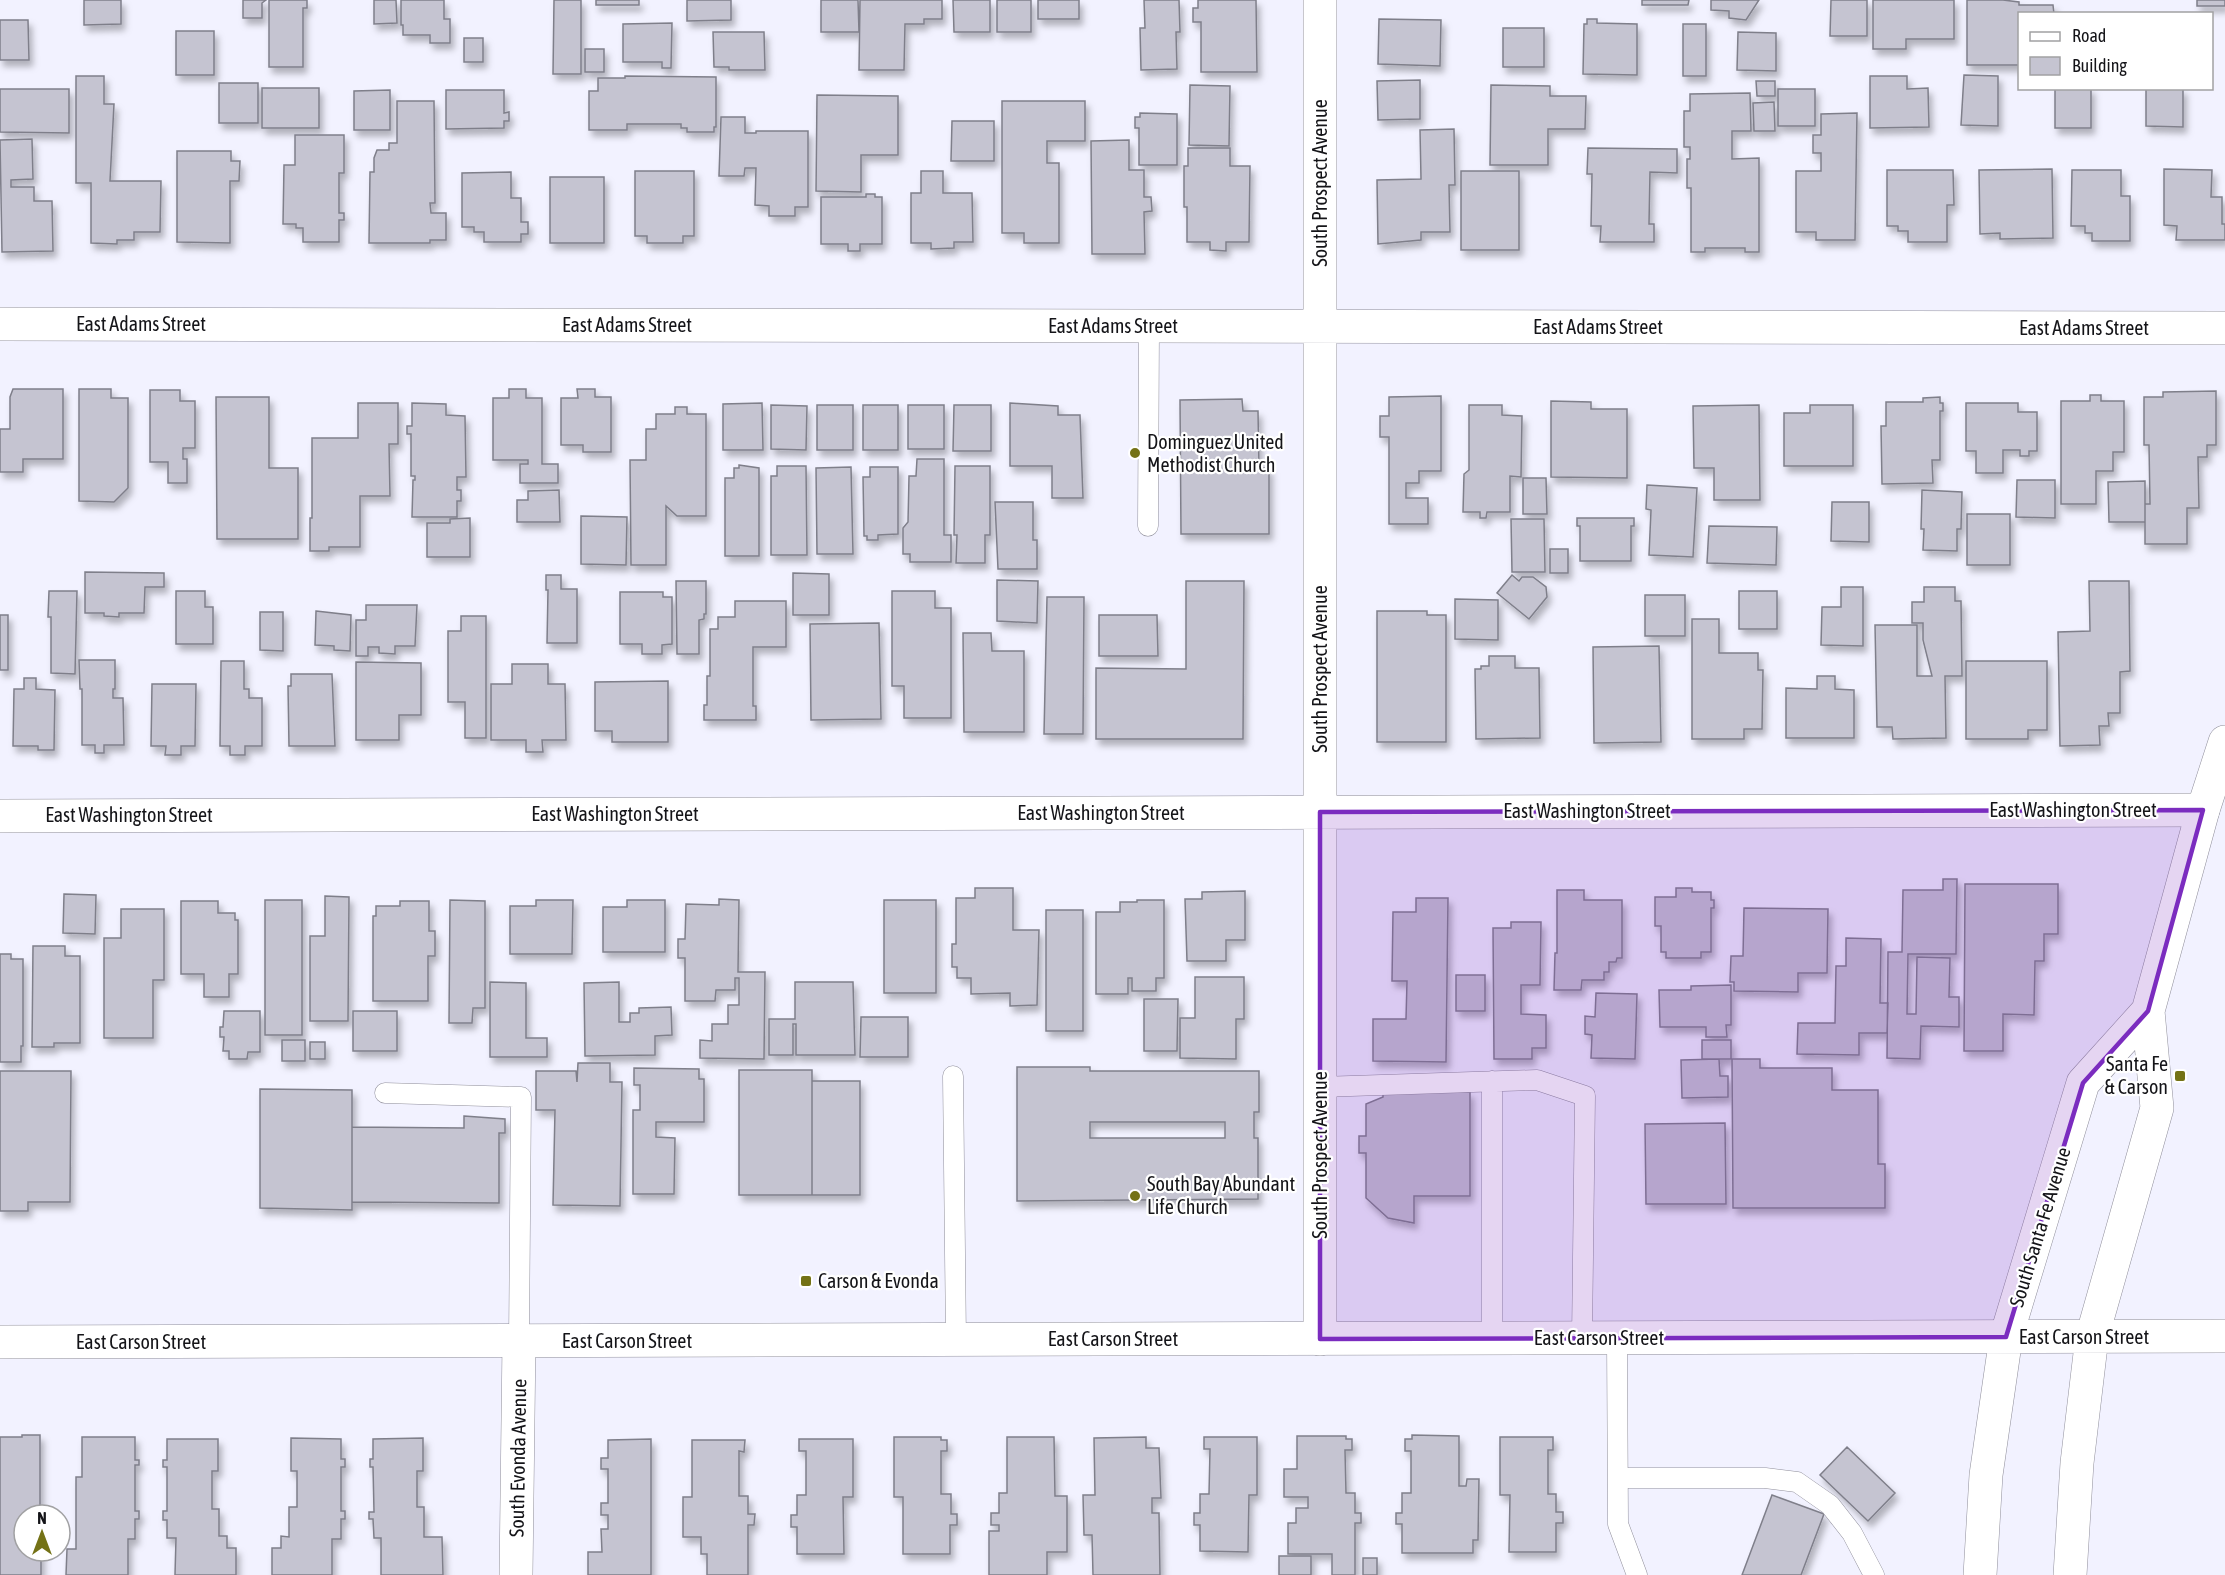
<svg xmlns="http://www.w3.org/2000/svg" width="2225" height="1575" viewBox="0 0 2225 1575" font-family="'Asap Condensed',sans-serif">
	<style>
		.building { fill: #c5c4d1; stroke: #7f7f8a; stroke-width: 1.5; fill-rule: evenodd; filter: url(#shadow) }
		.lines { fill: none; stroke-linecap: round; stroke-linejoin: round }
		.lane-casing { stroke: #908f9b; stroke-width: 21 }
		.street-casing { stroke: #908f9b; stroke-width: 34 }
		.secondary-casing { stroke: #908f9b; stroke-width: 34 }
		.lane { stroke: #fff; stroke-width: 20 }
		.street { stroke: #fff; stroke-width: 33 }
		.secondary { stroke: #fff; stroke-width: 33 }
		.marked { fill: #7b2cbf; fill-opacity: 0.2; stroke: #7b2cbf; stroke-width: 4.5; stroke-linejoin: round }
		.poi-dot { fill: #747216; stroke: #fff; stroke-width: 2 }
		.labels { text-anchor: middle; stroke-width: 4.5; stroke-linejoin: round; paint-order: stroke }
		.street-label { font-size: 20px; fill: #141418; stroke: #fff }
		.poi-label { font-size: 20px; fill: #141418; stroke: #fff; text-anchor: start }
	</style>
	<defs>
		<filter id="shadow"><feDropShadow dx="3.5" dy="6" stdDeviation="3" flood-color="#0004"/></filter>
	</defs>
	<rect width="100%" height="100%" fill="#f2f2ff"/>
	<!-- building -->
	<path class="building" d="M84,0H121V24L84,25Z
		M243,0H266L262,3V18H243Z
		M269,0H307V8H303V67H269Z
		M374,0H396L397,23L374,24Z
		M401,0H444V19H450V43H430V35H403V25H401Z
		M554,0H581V74H553Z
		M596,0H639V5H596Z
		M687,0H731V20L687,21Z
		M821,0H858L859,32H821Z
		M860,0H942V19H924V24H905L904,70H859Z
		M953,0H990V32H954Z
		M997,0H1031V32H997Z
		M1038,0H1079V19H1038Z
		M1144,0H1179L1180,32H1176L1177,69L1141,70L1140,28H1145Z
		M1198,0H1256L1257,72H1201V22H1193V8H1198Z
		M1642,0H1689L1688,5H1642Z
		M1711,0H1759L1746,20L1729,18V11L1711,10Z
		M1831,0H1867V36H1830Z
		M1873,0H1954V39H1906V49H1873Z
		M1967,0H2003L2019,2V5H2053L2054,14H2020V65H1967Z
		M2197,0H2225V6H2197Z
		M1379,19L1441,20L1440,66L1378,64Z
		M1587,19H1597V23L1637,24V75L1583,74L1584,24H1587Z
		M0,20H28L29,60H0Z
		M672,23L671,68H662V62H623V24Z
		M1683,24H1706V76H1683Z
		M1503,28H1544V67H1503Z
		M176,31H214V75H176Z
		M713,32H764L765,70H729V67H714Z
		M1738,32L1776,33V71L1737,70Z
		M464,38H483V62H464Z
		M585,49H604V72H585Z
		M1964,75L1998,76V126L1961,125Z
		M76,76H104V104H114L110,181H161L160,232H134V240H117V244L91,243V183H76Z
		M625,76L716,77V127H714V132H687V128H681V124H627V130H589V91H598V78H625Z
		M1870,76H1907V89L1928,88L1929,127L1870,128Z
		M1420,80V119L1378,120L1377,81Z
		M1756,81H1775V96H1757Z
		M219,83H258V123H219Z
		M1190,85L1230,86L1229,146L1189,145Z
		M1491,85L1550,86V96H1586L1585,129H1548V165H1490Z
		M262,88H319V128H262Z
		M2055,88H2091V128H2055Z
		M2146,88L2183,89V127L2146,126Z
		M0,89H69V133L0,132Z
		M1778,89H1815V126H1778Z
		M390,90V130H354V91Z
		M446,90H504V113L509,112V121H504V128L446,129Z
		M1750,93L1751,131H1732V159L1759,158V252H1745V248H1705V252H1691V188H1687V159H1690V147H1684V111H1690V94Z
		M817,95L898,96V155H861V192L816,191Z
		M397,101H434L435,203H430L431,213H446V240H430V243H369L370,172H374V158L377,150H389V143H397Z
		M1002,101H1085V141H1047V163H1059V243H1024V233H1002Z
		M1774,102L1775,131H1754L1753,103Z
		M1140,113L1177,114V165H1139V128H1135V117H1140Z
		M1857,113L1855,240H1816V232H1796V171H1821V153H1813V135H1821V114Z
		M721,117H745V133H756V131H808V207H795V216H769V206L755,205L756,168H745L744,176H719Z
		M952,121H994V161H951Z
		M1454,129L1455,185H1449L1450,232H1421V240L1378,244L1377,180L1421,179L1420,130Z
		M295,135H344V173H339V213H344V220H339V242H303V228H296V224H283L284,165H295Z
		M32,139L33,179L11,180V187H34V201H52L53,251L2,252L0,140Z
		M1129,140V170H1144V197H1151L1152,211L1144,212L1145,254H1092L1091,141Z
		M1188,148H1230V166H1250L1249,242H1226V251L1210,250V242H1187V207H1184V166H1188Z
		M1588,148L1677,149V173L1650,172L1649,224H1654V242H1600L1601,226H1591L1592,174H1587Z
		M177,151H231V161H240L239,181H230V243L177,242Z
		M2052,169L2053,238L2000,239V233L1980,234L1979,170Z
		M2164,169L2212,170L2211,197H2222V224H2225V240H2176L2177,226L2164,225Z
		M1887,170H1953L1954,205H1947V242H1908V231H1898V226H1887Z
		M2072,170H2121V196H2130V241H2092V233H2085V226H2071Z
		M635,171H694V236H683V243H647V236H635Z
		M921,171H943V193H972L973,242H954V248L931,249V243H911V193H921Z
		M1461,171H1519V250H1461Z
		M511,172V198H521V222H528V234H521V242H484V232H474V227H462V173Z
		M550,177H604V243H550Z
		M866,194H875V197H882V244H860V251H848V244H821V197H866Z
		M13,389H63V459H23V472H0V429H10V397Z
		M79,389H111V398H128V488L114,502L79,501Z
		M509,389H526V398H542V464H558V483H520V464H528V460H493V398H509Z
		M577,389H595V397H611V452H583V445H561V398H578Z
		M150,390H180V401H195V448H183V459H187V483H168V462H150Z
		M2216,391V445H2207V457H2198L2199,508H2187V544H2145V504H2150L2149,445H2144V397H2163V392Z
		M2090,395H2101V401H2124V452H2113V471H2096V504H2061V401H2090Z
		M1441,396V471H1419V483H1406V498H1428V524H1389V437H1380V416H1389V397Z
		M216,397H269V468H298V539H217Z
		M1940,397V403H1943V411H1940V460H1932L1933,483L1882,484L1881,426H1886V402H1923V398Z
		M1242,399L1243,411H1258L1259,468H1269V534H1181L1180,400Z
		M1551,401L1591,402V409H1627V478L1551,477Z
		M358,403H398V444H389L390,496H360V547H329V551H310V518H312V438H358Z
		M412,403L446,404V415L465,416L466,477H457V490H461V501H457V517H412L413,480H415V476H411V434H407V426H412Z
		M762,403L763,450H723V404Z
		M1010,403L1058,406V415H1080L1083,498H1052V466H1010Z
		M1966,403H2018V412H2037V451H2029V456H2020V450H2003V473H1976V451H1966Z
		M771,405L807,406L806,450L771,449Z
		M817,405H853V450H817Z
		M863,405H898V450H863Z
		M908,405H944V449H908Z
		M954,405H991V451H953Z
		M1469,405H1502V415L1522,416L1521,477L1510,476V512H1487L1486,518H1480V512H1463L1464,474L1469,470Z
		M1759,405L1760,500H1714V468H1694L1693,406Z
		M1810,405H1853V466H1784V413H1810Z
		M675,407H687V414H706V516H677L666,506V565H631L630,460H646V429H656V414H675Z
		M917,459H944V535H951V562H910V554H903V528L908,522L909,476H916Z
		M739,465L759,468V556H725V478H734V468H739Z
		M777,466H806L807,555H771V476H777Z
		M955,466H990V535H985V563H956L957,535H954Z
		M851,467L853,554H817L816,468Z
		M870,467H898V534L878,535V540H867V536H864L863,477H870Z
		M1523,478H1546L1547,514H1523Z
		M2017,480H2055V518L2016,517Z
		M2145,481V522H2109L2108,482Z
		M1647,485L1697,488L1693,557L1649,555L1651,510L1646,509Z
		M559,490L560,522H517V500H528V491Z
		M1922,490L1962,492L1961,529H1957V551L1923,550L1924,529H1921Z
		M995,502H1033V540H1037V569H998Z
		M1832,502H1869V542L1831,541Z
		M1967,514H2010V565H1967Z
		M581,516L627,517L626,565L581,564Z
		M470,518V557H427V523H450V519Z
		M1577,518H1634V526H1631V561H1580V526H1577Z
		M1511,519H1544L1545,572H1512Z
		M1709,526L1777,527L1776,565L1707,563Z
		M1550,549H1568V573H1550Z
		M85,572L164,573V587H145L144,613H119V617L104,616V613H85Z
		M793,573L829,574V615H793Z
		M546,575H561V589H577V643H547L548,590H546Z
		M1512,575L1519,581L1522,577H1533L1546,587L1547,597L1529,619L1497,593Z
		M997,580L1038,581L1037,623L997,621Z
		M676,581H706V614H704V619L699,620V654H677Z
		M1186,581H1244L1243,739H1096V668L1186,669Z
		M2089,581H2129L2130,671L2120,672V713H2108L2109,726H2099L2100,745L2060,746L2058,632L2090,631Z
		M1841,587H1863V646L1821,645L1822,607H1841Z
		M1924,587H1955V601H1961L1962,676H1945L1946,738L1893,739L1892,727H1877L1875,625H1917V676H1932L1923,640V623H1912V602H1924Z
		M49,591H77L75,674L51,673V617H48Z
		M176,591H205V607H213V644H176Z
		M892,591H935V608H951V718H904V686H892Z
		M1739,591H1777V629H1739Z
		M620,592H663V597H672V644L662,645V654H642V644H620Z
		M1645,595H1685V636H1645Z
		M1047,597H1084L1083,734H1044Z
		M1455,599L1498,600V640L1455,639Z
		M735,601H786V647H753V706H756V720H704V705H707V676H710V629H718V617H735Z
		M366,605H417L415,646H395V654L379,653V647H368V656H356V620H366Z
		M316,611L351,615L350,651L334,650V646L315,645Z
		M1377,611H1427V615H1446V742H1377Z
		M260,612H283V651L260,650Z
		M0,615H8V670H0Z
		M1099,615H1157L1158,656H1099Z
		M461,616H486V738H465V702H448V631H461Z
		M1692,619H1719V653H1758V670H1763L1762,729H1744V739H1692Z
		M879,623L881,719L811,720L810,624Z
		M963,633H991L992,651H1024V732H964Z
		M1659,646L1661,742L1594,743L1593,647Z
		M1489,656H1515V668H1539L1540,738L1476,739L1475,669H1481V666H1489Z
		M79,660H115V689H113V698H123L124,745H104V753H95V745H82V689H80Z
		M221,661H244V689H249V698H262V746H245V755H230V746H220Z
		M1966,661H2047V730H2028V739H1966Z
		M356,662L421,663V715H399V740H356Z
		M512,664H548V684H565L566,740H542L543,752H526V740H491V684H512Z
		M291,674H332L335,746H289L288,686H291Z
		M1817,676H1835V689L1854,690V738H1786V688L1817,689Z
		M24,678H36V689L55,690L54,750H38V746H13L14,689H24Z
		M668,681V742H612V731H595V682Z
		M152,684H196L195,746H181V755H165L166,746H151Z
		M1943,879H1957L1956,954H1908L1907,1014H1916L1917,957L1950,958L1949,997H1959V1027L1921,1026L1920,1059L1887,1058L1888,952H1902L1903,890H1943Z
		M1965,884H2058V934H2044V961H2035L2034,1015L2003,1014V1051H1964Z
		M975,888H1013V930H1039L1037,1005L1010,1006V993L971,994V978H957V967H952V944H956V898H975Z
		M1676,888H1692V892H1711V900H1714V908H1711V952H1701V958H1666V952H1661V926H1655V897H1676Z
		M1557,890H1584V900H1622V958H1617L1616,962H1609V972H1604V980H1582L1581,990H1554L1555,953H1557Z
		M1245,891V940H1226V961H1187L1185,899H1202V892Z
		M64,894L96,895L95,934L63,933Z
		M325,896L349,897L348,1021H310V936H325Z
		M1416,898H1448L1446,1062L1373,1061V1019H1406L1407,981H1392L1393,912H1416Z
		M719,899L739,900L738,972H765L764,1059L700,1058V1040L712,1041V1024H728V1005H739V978H735V990H716L715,1001H685V958H678V939H685L686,904L719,905Z
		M265,900H302V1035H265Z
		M450,900L485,901V1008H473L472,1023H449Z
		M536,900H573L572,954H510V906H536Z
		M627,900H665V952H603V907H627Z
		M884,900H936V993H884Z
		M1137,900H1164V978H1156V991H1132V978H1128V994H1096V912H1120V902H1137Z
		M181,901H218V913H235V920H238V974H229V997H204V974H181Z
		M400,901H429V931H435V956H428V1001H373V916H376V906H400Z
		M1744,908L1828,909L1827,973H1798V992L1734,991V982H1730L1731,956H1743Z
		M121,909H164V980H153V1038H104V938H121Z
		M1046,910H1083V1031H1046Z
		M1511,922H1541L1540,985H1521V1014L1546,1015V1048H1532V1059H1494L1493,928H1511Z
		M1846,938L1881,939L1880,1003H1888L1887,1033H1859V1055L1797,1054L1798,1023H1835L1836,966H1846Z
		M33,946H65V956H80V1043H54V1047H32Z
		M0,954H11V959H23V1046H21V1062H0Z
		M1456,975H1485V1011H1456Z
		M1195,977H1244V1019H1236V1059L1180,1058V1018H1195Z
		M490,982L526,983V1038H547V1057H490Z
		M619,982V1022H630V1013H639V1008L671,1007L672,1035L655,1036V1055L585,1056L584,983Z
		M795,982H853L855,1055H796V1024H793V1055H769V1019H795Z
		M1731,985V1025H1726L1727,1037H1706V1027H1660L1659,990H1691V986Z
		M1596,993L1637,994L1635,1059L1591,1058L1592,1035L1585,1034V1016L1595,1017Z
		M1144,999H1178L1177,1051H1144Z
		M224,1011H260V1052H248L247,1059H229V1051H223L224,1037H220V1027H223Z
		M353,1011H397V1051H353Z
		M861,1017H908V1057H860Z
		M282,1040H305V1061H282Z
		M1702,1040H1731V1059H1702Z
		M310,1042H325V1059H310Z
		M1719,1059L1720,1076H1728V1097L1682,1098L1681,1060Z
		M1732,1059H1760V1068H1832V1090H1878V1164H1885V1208H1733Z
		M578,1063H610V1082H622L620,1206L553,1205L555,1110H536V1071H576L577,1082Z
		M1017,1067H1090V1071H1259V1112H1254V1138H1258V1199L1017,1201ZM1090,1122H1225V1138H1090Z
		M634,1068L699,1069V1079H704V1122H656V1137L675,1138L674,1194H633V1110H640V1085H634Z
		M739,1070H812V1195H739Z
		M0,1071H71L70,1202H28V1211H0Z
		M812,1081H860V1195H812Z
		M260,1089L352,1090V1210L260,1208Z
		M1383,1092H1470V1196H1414V1223L1388,1218L1366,1198V1153H1359V1136H1366V1104L1383,1097Z
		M464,1116L505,1119V1133H499V1203L352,1202V1127L464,1128Z
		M1725,1123L1726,1204H1646L1645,1124Z
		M22,1435H40V1515H24V1551H41V1575H0V1437H22Z
		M1412,1435L1459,1436V1486H1466L1467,1479H1479L1478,1540H1473V1553H1402V1524H1396V1513H1402V1493H1411V1451H1405V1439H1412Z
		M1297,1436H1346V1439H1352V1450H1345L1346,1493H1355V1513H1361V1523H1355V1575H1332V1554H1288V1523H1296V1508H1308V1497H1284V1469H1297Z
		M82,1437H135V1460H139V1465H135V1511H139V1519H135V1539H128V1575H66L67,1549H76V1477H82Z
		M894,1437H941V1440H947V1451H941V1494H951V1514H957V1525H950V1554H903V1497H894Z
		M1007,1437H1054L1055,1496H1067V1552H1047V1575H989V1531H999V1525H991V1513H999V1493H1007Z
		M1146,1437V1448H1159L1161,1498H1152V1513H1159L1160,1575H1093L1092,1535H1084L1083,1495H1095L1094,1438Z
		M1204,1437H1257V1495H1249L1248,1552L1200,1551V1525H1194V1513H1200V1494H1209L1210,1449H1204Z
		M1500,1437H1553V1450H1548V1494H1556V1512H1563V1523H1556V1552H1509L1510,1495H1500Z
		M291,1438L341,1439V1459H345V1467H341V1511H345V1519H341V1539H332V1575H272V1548H281V1536L289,1537V1507H297V1471H291Z
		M423,1438V1471H417V1507H424V1537H442L443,1575H381V1538H374L373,1519H369V1512H374L373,1467H370V1459H373V1439Z
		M167,1439H218V1471H212V1509H219V1536H227V1548H236V1575H175L176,1538H167V1520H163V1511H167V1467H163V1460H167Z
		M651,1439V1575H588V1552H602L601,1529H608V1515H601V1503H608V1469H601V1458H608V1440Z
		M799,1439H853V1497H843L844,1554H797V1527H791V1515H797V1495H806V1451H799Z
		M692,1440H745L744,1452L739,1451V1496H748V1514H755L754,1525H748V1575H707V1554H701V1537H683V1497H692Z
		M1847,1447L1895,1493L1868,1521L1820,1475Z
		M1772,1495L1824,1514L1801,1575H1742Z
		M1279,1556H1311V1575H1279Z
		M1363,1558H1377V1575H1363Z"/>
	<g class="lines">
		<defs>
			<path id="lane" d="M1148,526L1149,326
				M953,1076L956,1340
				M1492,1081V1338
				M1320,1087L1537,1080L1585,1096L1582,1338
				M385,1093L521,1097L519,1341
				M1617,1338L1618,1524L1637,1575
				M1618,1478H1765L1797,1482L1830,1505L1852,1533L1874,1575"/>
			<path id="street" d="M1320,0V1339
				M0,324L2225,328
				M0,816L2203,810
				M516,1575L519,1341"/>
			<path id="secondary" d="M0,1342L2225,1336
				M1980,1575L1986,1475L2006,1337L2083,1083L2148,1011
				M2070,1575L2077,1463L2092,1337L2157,1108L2148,1011L2203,810L2225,742"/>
		</defs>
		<!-- lane casing -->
		<use href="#lane" class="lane-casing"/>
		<!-- street casing -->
		<use href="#street" class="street-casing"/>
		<!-- secondary casing -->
		<use href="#secondary" class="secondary-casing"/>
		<!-- lane -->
		<use href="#lane" class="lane"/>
		<!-- street -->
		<use href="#street" class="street"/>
		<!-- secondary -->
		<use href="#secondary" class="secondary"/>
	</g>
	<!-- marked area -->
	<path class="marked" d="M2203,810L2148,1011L2083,1083L2006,1337L1320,1339V812Z"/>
	<!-- markers -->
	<g class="poi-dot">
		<circle cx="1135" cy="453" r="6"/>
		<rect x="2174" y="1070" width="12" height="12" rx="3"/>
		<circle cx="1135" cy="1196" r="6"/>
		<rect x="800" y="1275" width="12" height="12" rx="3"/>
	</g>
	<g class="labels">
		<!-- street labels -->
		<g class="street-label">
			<text transform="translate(1320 183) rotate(-90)" y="7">South Prospect Avenue</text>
			<text x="141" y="331">East Adams Street</text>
			<text x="627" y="332">East Adams Street</text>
			<text x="1113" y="333">East Adams Street</text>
			<text x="1598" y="334">East Adams Street</text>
			<text x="2084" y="335">East Adams Street</text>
			<text transform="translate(1320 669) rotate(-90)" y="7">South Prospect Avenue</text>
			<text x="2073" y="817">East Washington Street</text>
			<text x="1587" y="818">East Washington Street</text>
			<text x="1101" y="820">East Washington Street</text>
			<text x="615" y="821">East Washington Street</text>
			<text x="129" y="822">East Washington Street</text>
			<text transform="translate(1320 1155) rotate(-90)" y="7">South Prospect Avenue</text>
			<text transform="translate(2040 1227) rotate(-73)" y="7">South Santa Fe Avenue</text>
			<text x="2084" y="1344">East Carson Street</text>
			<text x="1599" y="1345">East Carson Street</text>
			<text x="1113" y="1346">East Carson Street</text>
			<text x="627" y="1348">East Carson Street</text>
			<text x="141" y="1349">East Carson Street</text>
			<text transform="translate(518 1458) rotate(-89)" y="7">South Evonda Avenue</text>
		</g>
		<!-- poi labels -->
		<g class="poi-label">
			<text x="1147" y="449">Dominguez United<tspan x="1147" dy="23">Methodist Church</tspan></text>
			<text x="2168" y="1071" text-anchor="end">Santa Fe<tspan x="2168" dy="23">&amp; Carson</tspan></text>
			<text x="1147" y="1191">South Bay Abundant<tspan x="1147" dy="23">Life Church</tspan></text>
			<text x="818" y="1288">Carson &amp; Evonda</text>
		</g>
	</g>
	<!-- legend -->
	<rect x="2018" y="12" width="195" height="78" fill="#ffffff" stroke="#a1a1a3" stroke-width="1.5"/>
	<rect x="2030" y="32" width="30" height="9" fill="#ffffff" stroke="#a1a1a3" stroke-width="1.5"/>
	<text x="2072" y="42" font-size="18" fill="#141418">Road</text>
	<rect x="2030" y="57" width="30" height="18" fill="#c5c4d1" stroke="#a1a1a3" stroke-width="1.5"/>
	<text x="2072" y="72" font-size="18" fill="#141418">Building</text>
	<!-- north arrow -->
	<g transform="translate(42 1533)"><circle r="28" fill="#ffffff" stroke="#a1a1a3" stroke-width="1.5"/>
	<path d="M0-4.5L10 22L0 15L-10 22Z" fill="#747216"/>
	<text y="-9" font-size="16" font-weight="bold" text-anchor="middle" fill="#141418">N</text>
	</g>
</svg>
